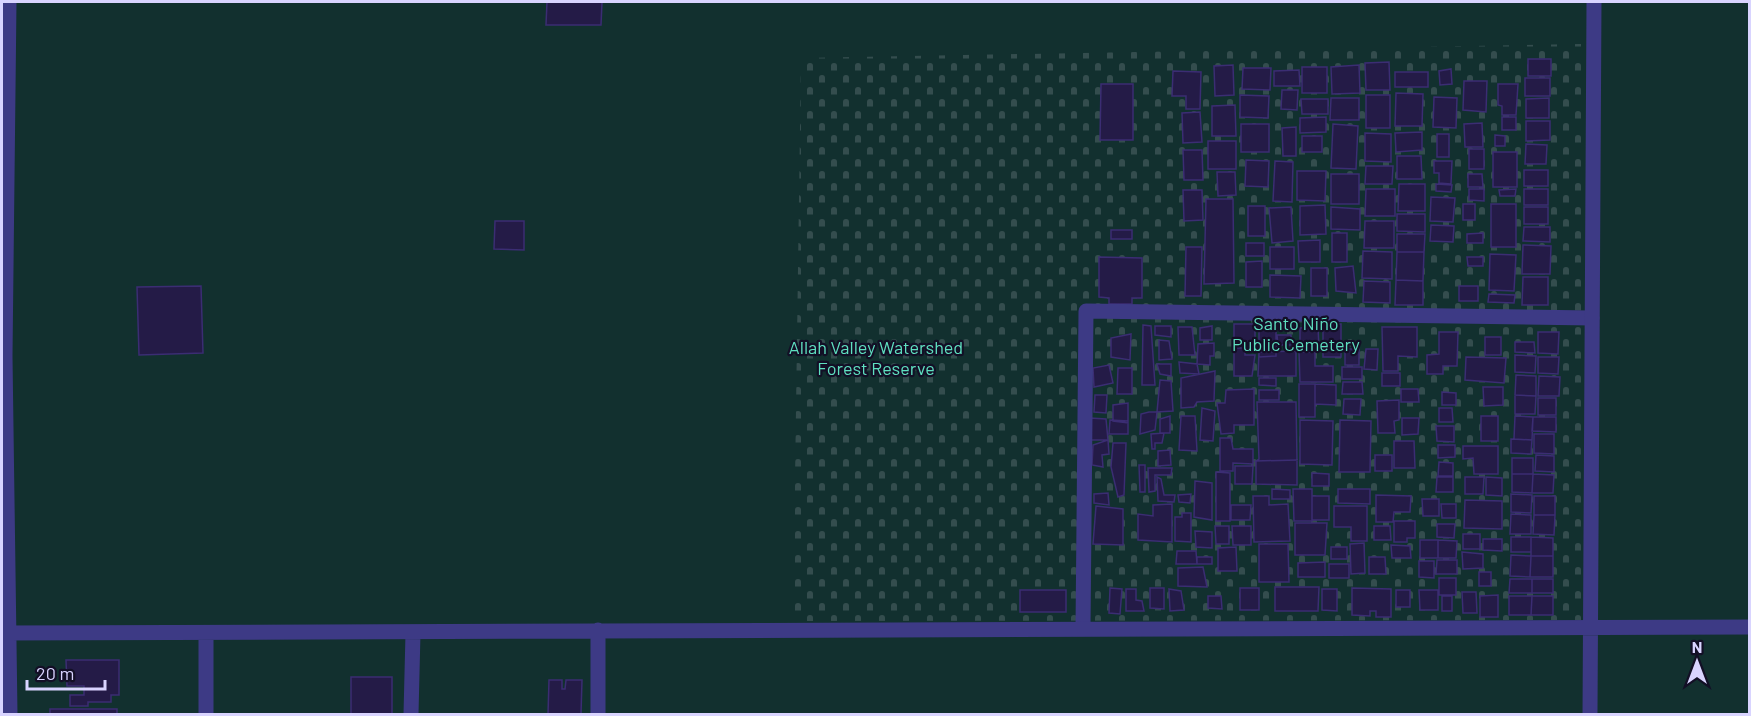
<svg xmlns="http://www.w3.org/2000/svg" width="1751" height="716" viewBox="0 0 1751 716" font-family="Barlow,sans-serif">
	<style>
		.green { fill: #12302f }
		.cemetery { fill: url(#cemetery-stones) }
		.building { fill: #241b47; stroke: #3b2d73; stroke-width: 1.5 }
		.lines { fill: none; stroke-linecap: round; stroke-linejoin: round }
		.lane { stroke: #3d3a85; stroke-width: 15 }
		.street { stroke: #3d3a85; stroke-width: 15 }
		.labels { text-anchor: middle; stroke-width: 4.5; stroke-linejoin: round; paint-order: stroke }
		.park-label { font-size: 18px; fill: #5fe0c0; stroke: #130f26 }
	</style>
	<defs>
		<pattern id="cemetery-stones" width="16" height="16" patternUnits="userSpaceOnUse" patternTransform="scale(1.5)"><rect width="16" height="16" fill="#12302f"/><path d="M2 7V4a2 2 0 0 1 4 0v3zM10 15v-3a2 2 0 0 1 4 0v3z" fill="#344d4e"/></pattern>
	</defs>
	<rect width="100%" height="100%" fill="#130f26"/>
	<!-- green -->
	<path class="green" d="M2,2H1749V714H2Z"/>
	<!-- cemetery -->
	<path class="cemetery" d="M1581,44V620L793,621L801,58Z"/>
	<!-- building -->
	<path class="building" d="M547,2H602L601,25H546Z
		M1528,59H1551V76H1528Z
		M1389,62L1390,90H1366L1365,63Z
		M1233,65L1234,95L1215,96L1214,66Z
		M1359,65L1360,93L1332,94L1331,67Z
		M1302,67H1327V93H1302Z
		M1243,68H1271L1270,90L1242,89Z
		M1451,69L1452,84L1440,85L1439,71Z
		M1299,70L1300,86H1274V71Z
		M1173,71L1201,72L1200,109H1186V96H1172Z
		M1395,72H1428V87H1395Z
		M1525,78H1550V96H1525Z
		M1464,81H1487L1486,112L1463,110Z
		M1101,84H1133V140H1100Z
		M1498,84H1518L1516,115H1502V106L1498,105Z
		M1282,90H1298L1297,110L1281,109Z
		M1396,93L1423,94L1422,126H1395Z
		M1240,95L1269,96L1268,118L1240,117Z
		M1366,95H1390V128H1366Z
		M1434,97L1457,98L1456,128L1433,127Z
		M1331,98H1359V120H1330Z
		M1549,98V118H1526V99Z
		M1301,99H1328V114H1302Z
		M1235,105L1236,136H1212V106Z
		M1200,112L1202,142L1183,143L1182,113Z
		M1326,117V132L1300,133V118Z
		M1502,117H1516V130H1502Z
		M1526,121H1550V140L1526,141Z
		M1482,123L1483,147H1465L1464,124Z
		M1241,124H1269V152H1241Z
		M1333,124L1358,126L1356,169L1331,168Z
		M1296,127V156H1283L1282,128Z
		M1422,132V150L1396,152L1395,133Z
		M1365,133L1391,134V162L1365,161Z
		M1437,134H1449V157H1437Z
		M1495,135L1505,136V146H1495Z
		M1302,136H1322V152H1302Z
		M1208,141H1236V169H1208Z
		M1526,144L1547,145L1546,164H1525Z
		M1469,149H1484V169H1469Z
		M1183,150H1202L1203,180H1184Z
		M1493,152H1517V187H1493Z
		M1397,156H1421L1422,179H1397Z
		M1246,160L1269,161L1268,187L1245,186Z
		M1275,161L1293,162L1292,202L1273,201Z
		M1434,161H1452L1451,184L1439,183V173H1434Z
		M1366,166H1393L1392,184H1365Z
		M1524,170H1548V186H1524Z
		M1297,171H1326L1325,201L1297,200Z
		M1217,172H1235L1236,195L1218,196Z
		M1331,174H1359V204H1331Z
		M1468,174H1482L1483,187H1468Z
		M1399,184H1425V211H1398Z
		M1436,184L1452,185L1451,192L1436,191Z
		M1366,189H1395V216H1365Z
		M1469,189H1484V201L1469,200Z
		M1516,189L1515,196H1500L1499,190Z
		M1524,189H1548V205H1524Z
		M1183,190H1202L1203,220L1184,221Z
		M1431,197L1455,198L1453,222L1430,221Z
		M1206,199H1233L1234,283L1204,284Z
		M1463,204H1475V220H1463Z
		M1491,204H1516V247H1491Z
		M1325,205L1326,234L1300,235V206Z
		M1248,206H1265V236H1248Z
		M1291,207L1293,241L1272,243L1269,208Z
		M1331,207L1360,209V230L1331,229Z
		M1524,207H1548V224H1524Z
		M1397,214H1425V232L1397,231Z
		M495,221H524V250L494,249Z
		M1365,221H1394V248H1364Z
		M1431,225L1454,226L1453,242L1430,241Z
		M1524,227H1550V242L1523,241Z
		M1111,230H1132V239H1111Z
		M1332,233H1347V262H1332Z
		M1483,233V243H1467V234Z
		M1397,234H1425L1424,252H1397Z
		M1320,240V262H1299L1298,241Z
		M1246,243H1264V256H1246Z
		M1523,245L1551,246L1550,274H1522Z
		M1186,247H1202L1201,296H1185Z
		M1270,247H1294V269H1270Z
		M1363,251L1392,252V279L1362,278Z
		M1397,252H1424L1423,281L1396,280Z
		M1490,254L1516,255L1514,291L1489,290Z
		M1099,257L1142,258V298H1132V304H1109V298L1099,297Z
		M1467,257H1483V266H1468Z
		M1262,261V287H1246V262Z
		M1353,266L1356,293L1336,291L1335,268Z
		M1311,268H1327V296H1311Z
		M1270,275L1301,276L1300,298L1270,297Z
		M1523,277H1548V305H1522Z
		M1396,280L1423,281V305H1395Z
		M1364,281L1390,282V303L1363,302Z
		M201,286L203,353L139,355L137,287Z
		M1459,286H1478V301H1459Z
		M1489,294L1515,295L1514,303L1488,302Z
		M1234,324H1255V342H1234Z
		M1323,324H1341V357H1323Z
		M1143,325L1151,326L1155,385H1142Z
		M1155,326H1171V337L1155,335Z
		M1212,326V340H1200V328Z
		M1178,327H1192L1195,355H1179Z
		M1259,327H1276V356L1259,357Z
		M1318,327L1319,348L1300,349V328Z
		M1382,327H1417V357L1398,356V371H1383Z
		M1439,332H1458L1457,366H1443V374H1427V355L1439,354Z
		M1538,332H1559L1558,354L1538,353Z
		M1131,334L1130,360L1111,357V338Z
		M1277,335H1291V345H1278Z
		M1485,337H1501V355H1485Z
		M1159,340L1169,341L1172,359L1159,360Z
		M1515,342H1534L1535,353L1515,352Z
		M1214,343V356H1210V365L1197,364L1198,344Z
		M1234,348H1245V355H1255L1252,376H1234Z
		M1345,349H1359V365H1345Z
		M1366,349H1378L1377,370L1364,369Z
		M1296,351V376H1258L1259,352Z
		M1299,352H1315V366H1333V382H1300Z
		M1515,355L1536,356L1535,373L1515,372Z
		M1466,357L1506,358L1504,383L1465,380Z
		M1538,357H1559L1558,374L1538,373Z
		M1179,362L1197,364L1199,374L1180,373Z
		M1157,364H1171V376L1160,374Z
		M1109,365L1113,383L1094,387L1093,368Z
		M1342,367H1362V379H1342Z
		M1118,368H1132V394H1117Z
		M1215,371L1214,401L1197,402L1194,407L1181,408V378Z
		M1382,373H1400V386H1382Z
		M1516,375L1536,376V396L1515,395Z
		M1539,376L1560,377L1559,396H1538Z
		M1259,378H1276V386L1259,385Z
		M1160,380L1171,381L1173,411L1157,412Z
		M1343,382H1362L1363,394H1342Z
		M1299,384H1315V417H1299Z
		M1315,384L1336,385V405L1315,404Z
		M1483,387H1503V405L1484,406Z
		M1254,389V425H1234V433L1221,434L1217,403H1225L1226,390Z
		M1401,389H1418L1419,402H1401Z
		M1259,390H1279V400H1259Z
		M1442,392L1456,393V405H1442Z
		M1095,395H1107L1106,413L1094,412Z
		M1515,395L1536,396L1535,414H1515Z
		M1538,398H1556V415H1538Z
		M1344,399H1361L1360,415L1343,414Z
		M1399,400V420L1394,421L1395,433H1378L1377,401Z
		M1257,402H1296L1297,460L1256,461L1259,459Z
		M1128,403V423L1113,421V405Z
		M1202,408L1215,411L1213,441L1200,440Z
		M1439,408H1452L1453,422H1439Z
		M1149,412H1157L1155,430L1140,434L1141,414Z
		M1170,416V433H1160V419Z
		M1181,416H1195L1197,451L1179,450Z
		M1481,416H1498V441H1481Z
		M1515,416L1533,417L1532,440L1514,439Z
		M1533,417H1556V432L1532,431Z
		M1090,418L1106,419L1108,440H1090Z
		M1402,418H1419L1418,434L1402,435Z
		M1110,420L1128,421V434H1109Z
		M1300,420L1333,421L1332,465L1300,464Z
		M1340,420L1371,421L1370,472H1339Z
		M1436,426H1454V442L1437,441Z
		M1164,433L1162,443H1155V449H1152L1151,434Z
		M1534,434H1554V454L1534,453Z
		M1220,438H1231L1233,449H1253V464L1233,463V471H1220Z
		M1511,439L1532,440L1531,454L1511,453Z
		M1108,440L1109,454L1102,455L1103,467L1092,465L1093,445Z
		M1394,441H1414L1415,468H1394Z
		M1113,443H1126L1124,495L1118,497L1111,467Z
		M1438,445H1455V457L1438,458Z
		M1463,446H1498V474H1474L1473,458L1463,459Z
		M1170,450L1171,465L1158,466V451Z
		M1375,455H1392V471H1375Z
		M1536,455L1554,456V472L1535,471Z
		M1512,458H1533V474H1512Z
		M1297,460V485L1256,484V461Z
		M1439,462L1453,463V476H1438Z
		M1139,465H1145V492H1140Z
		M1235,466H1253L1252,484H1235Z
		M1148,468H1172L1171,475H1155V491L1149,492Z
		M1216,472L1230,473V521H1216Z
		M1312,473L1329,474V486H1312Z
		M1512,474H1533L1532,493L1512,492Z
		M1533,474L1554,475L1553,493H1532Z
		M1157,477L1161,479L1164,495H1175L1174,502L1158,501Z
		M1437,477H1453V492H1436Z
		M1465,477H1484L1483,494H1465Z
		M1486,477L1502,478V496L1486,495Z
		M1195,481L1212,483V520L1194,517Z
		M1272,489L1290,490V499H1272Z
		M1293,489H1312V521H1294Z
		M1338,489H1370V504L1338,503Z
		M1108,493L1109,505L1094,503V494Z
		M1191,494L1190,503L1179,502L1178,495Z
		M1511,494L1532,495L1531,513L1511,512Z
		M1376,495L1411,496L1410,512H1394L1393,522H1376Z
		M1253,496H1269V505L1288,504L1290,541L1254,542Z
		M1312,496H1329V520H1312Z
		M1534,496H1555V515H1534Z
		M1422,499H1439V516H1423Z
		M1465,500L1502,501V529L1464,528Z
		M1172,504V542L1138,540V514L1153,516V505Z
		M1441,504H1456V518H1442Z
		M1231,505H1251L1250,520H1231Z
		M1096,506L1123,509V545L1093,544Z
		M1334,506H1367V541H1351V527H1334Z
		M1182,513H1191V542L1175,541V517H1182Z
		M1511,514L1531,515V534H1510Z
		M1534,515H1555L1554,535L1533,534Z
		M1394,521H1415V538H1407V542H1394Z
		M1295,523H1327L1325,555H1295Z
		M1437,524H1455L1454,538L1437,537Z
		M1215,526H1229V544H1216Z
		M1232,526H1251V545H1233Z
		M1374,526H1390L1391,540H1374Z
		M1195,531L1212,532V548L1196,547Z
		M1463,534H1480V549H1463Z
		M1511,537H1531V552H1511Z
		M1531,537L1553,538V556H1531Z
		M1483,539H1502V551L1483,550Z
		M1420,540H1438V558H1420Z
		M1438,540L1457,541L1456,558H1438Z
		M1364,543L1365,573L1351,574L1350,544Z
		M1259,544H1288L1289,582H1259Z
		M1391,545L1410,546L1411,558H1392Z
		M1236,547L1237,571H1218V548Z
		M1331,547H1347V559H1331Z
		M1177,551H1196L1197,564H1176Z
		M1462,552L1483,554V568L1463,569Z
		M1511,555L1531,556L1530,577L1510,576Z
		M1531,556H1553V577H1530Z
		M1197,557H1212V564H1197Z
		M1369,557H1385L1386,574H1369Z
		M1437,560H1457V574H1436Z
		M1419,561H1434V578L1419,577Z
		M1325,562V577H1298V563Z
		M1329,564H1349V578H1329Z
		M1203,567L1207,587L1178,586V568Z
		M1479,572H1491V586H1479Z
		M1439,578H1456V595H1439Z
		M1510,579H1532V593H1509Z
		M1532,579H1553V593H1532Z
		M1275,587H1319L1318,611H1275Z
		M1110,588L1122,589L1120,614L1109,613Z
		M1150,588H1164V609L1150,608Z
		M1240,588H1259V610H1240Z
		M1352,588L1391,589V617H1376V611H1370V616L1352,615Z
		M1126,589H1136V600L1142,601L1144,611H1126Z
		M1169,589L1181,591L1184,610L1170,611Z
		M1322,589H1337V611L1322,610Z
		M1020,590H1066V612H1020Z
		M1396,590H1410V607H1396Z
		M1419,590H1438V610H1420Z
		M1462,592H1476L1477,613H1463Z
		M1498,595V617H1480V596Z
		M1208,596H1221L1222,609L1208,608Z
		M1442,596H1452V611H1442Z
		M1509,596H1532L1531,615H1509Z
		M1532,596H1553V615H1531Z
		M66,660H119V695H111V702H88V706H70V695H84V686H67Z
		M351,677H392V714H351Z
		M549,680H562V689H565L566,680H582L581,714H548Z
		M50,709H117V714H50Z"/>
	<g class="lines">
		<!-- lane -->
		<path class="lane" d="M1083,628L1086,311L1592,318"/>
		<!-- street -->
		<path class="street" d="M9,2L5,356L10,714
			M598,630V714
			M2,633L1750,627
			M206,714V633
			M411,714L413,633
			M1590,714L1594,2"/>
	</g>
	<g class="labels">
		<!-- park labels -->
		<g class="park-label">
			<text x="1296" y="330">Santo Niño<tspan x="1296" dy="21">Public Cemetery</tspan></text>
			<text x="876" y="354">Allah Valley Watershed<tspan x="876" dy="21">Forest Reserve</tspan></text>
		</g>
	</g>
	<!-- border -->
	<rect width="1751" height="716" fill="none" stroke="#d9d4ff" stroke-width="6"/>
	<!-- north arrow -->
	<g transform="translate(1697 662)" stroke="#130f26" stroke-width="4.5" paint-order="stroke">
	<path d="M0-4.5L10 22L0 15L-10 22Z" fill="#d9d4ff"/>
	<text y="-9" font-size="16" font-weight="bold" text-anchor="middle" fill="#d9d4ff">N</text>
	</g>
	<!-- scale -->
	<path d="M27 680v9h78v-9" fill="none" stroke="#d9d4ff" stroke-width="3"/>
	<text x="36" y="680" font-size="18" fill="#d9d4ff" stroke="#130f26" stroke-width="4.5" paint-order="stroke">20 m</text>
</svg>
